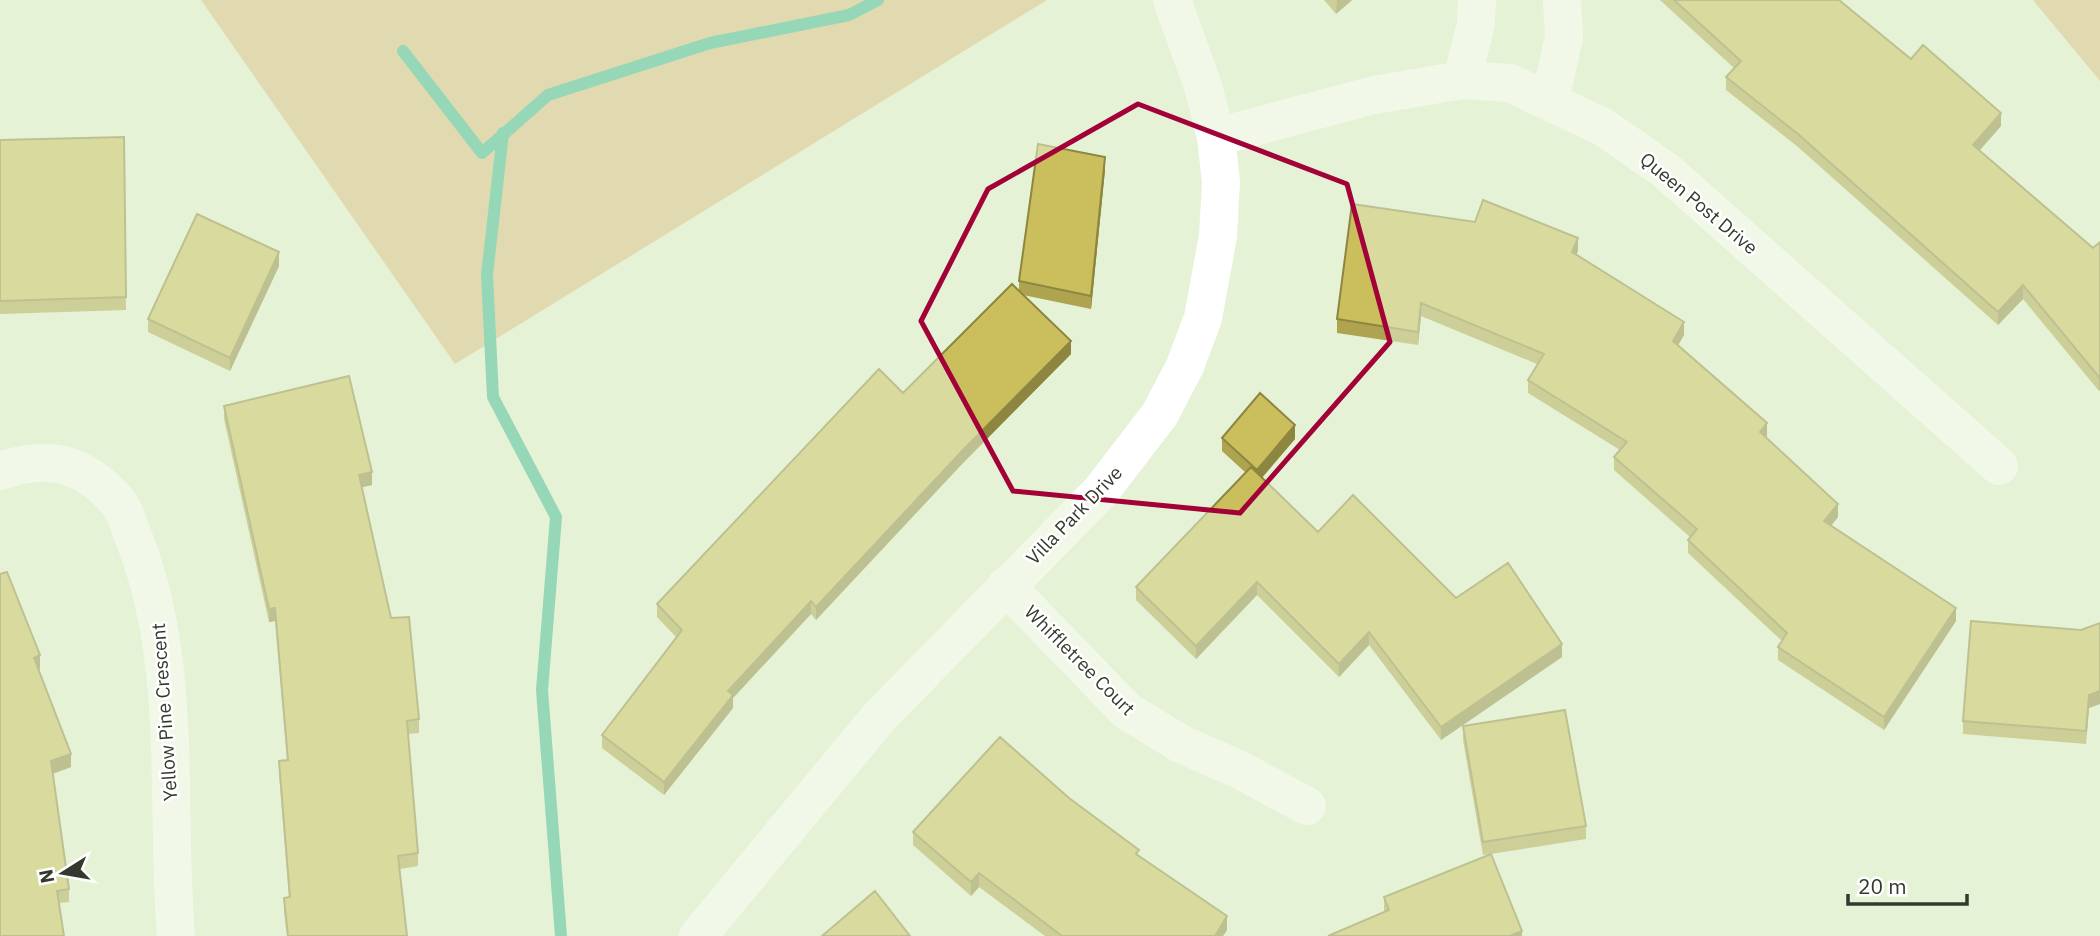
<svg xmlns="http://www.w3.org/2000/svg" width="2100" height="936" viewBox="0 0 2100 936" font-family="'IBM Plex Sans',sans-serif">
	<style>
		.green { fill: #dcbc85 }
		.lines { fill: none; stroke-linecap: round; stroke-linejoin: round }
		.stream { stroke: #35b694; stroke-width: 12 }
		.minor { stroke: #fff; stroke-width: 38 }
		.wall { fill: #aea44f }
		.shaded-wall { fill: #8d8640 }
		.building { fill: #cabf5c; stroke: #8d8640; stroke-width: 2 }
		.marked { fill: none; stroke: #a20237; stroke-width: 5; stroke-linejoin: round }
		.labels { text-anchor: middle; stroke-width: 5; stroke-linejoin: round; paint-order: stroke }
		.street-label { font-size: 19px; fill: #34392e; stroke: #fff }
	</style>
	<rect width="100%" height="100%" fill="#e6f2d5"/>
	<!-- green -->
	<path class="green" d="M201,0H1047L455,364Z
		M2033,0H2100V81Z"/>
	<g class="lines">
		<!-- stream -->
		<path class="stream" d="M403,51L482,153L548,95L710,43L849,15L878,0
			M503,133L487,275L493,397L556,517L542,690L561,936"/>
		<!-- minor -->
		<path class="minor" d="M1462,80L1476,23L1477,0
			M1550,100L1564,37L1562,0
			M1216,137L1374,95L1462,80L1510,83L1603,127L1665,170L1999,466
			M0,471C49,454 83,462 118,502C125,510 129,526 133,536C184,662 165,804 176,936
			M1006,586L1127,711L1181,744L1240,770L1307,806
			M698,936L880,716L1101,491L1160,414L1185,366L1203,318L1218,236L1221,182L1216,137L1203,86L1172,0"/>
	</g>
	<!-- wall -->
	<path class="wall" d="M1324,0H1352L1336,14Z
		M1660,0H1839L1911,59L2001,126L1979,151L2093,248L2100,242V389L2099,391L2023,299L1998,325L1798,147L1726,90V77L1734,68Z
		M124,137L126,310L0,314V140Z
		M1105,170L1091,309L1023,295L1071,354L962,464L816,620L811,614L733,698V708L664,795L602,748V735L676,637L657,617V604L903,393L1019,290V281Z
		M1578,251L1576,254L1684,335L1678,345L1767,436V438L1838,517L1831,526L1956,621L1884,730L1778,660V647L1782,641L1688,553V540L1690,537L1614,470V457L1620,450L1528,393V380L1537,364L1421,316L1418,345L1337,333V319Z
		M279,266L230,371L148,332V319Z
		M224,406L372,485L362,487L391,618L419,719V733L408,734L418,853V866L400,869L407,936H287L284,911V898H289L279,774V761L287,760L275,621L269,622L224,419Z
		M1222,438L1295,439L1262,478L1318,532L1456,598L1562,657L1441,740L1369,645L1339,677L1257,595L1196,659L1136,600V587L1246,473L1222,451Z
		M0,574L40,669H39L71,767L53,774L69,889V902L59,903Z
		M2100,623V704L2089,708L2086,744L1963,734V721L2081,630Z
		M1463,726L1586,826V839L1491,854L1522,936L1384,912V897L1490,854L1483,855L1463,740Z
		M1069,798L1227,930L1223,936H1045L979,887L971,896L913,845V832Z"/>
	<!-- shaded-wall -->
	<path class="shaded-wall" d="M1337,0H1352L1336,14Z
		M2001,113V126L1973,158V145Z
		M1105,157V170L1091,309V296Z
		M1578,238V251L1572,265V252Z
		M279,252V266L230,371V358Z
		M2023,285V299L1998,325V312Z
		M1421,303V316L1418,345V332Z
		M1684,322V335L1673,354V341Z
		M1071,341V354L962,464L816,620V607L962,451Z
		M2100,376V389L2099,391V377Z
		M1767,423V436L1760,445V432Z
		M1295,425V439L1257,483V470Z
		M372,472V485L359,488V475Z
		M1838,504V517L1824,534V521Z
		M1257,582V595L1196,659V646Z
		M811,601V614L733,698V708L664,795V782L728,691Z
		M275,608V621L269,622V609Z
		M1956,608V621L1884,730V717Z
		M1369,632V645L1339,677V664Z
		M1562,644V657L1441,740V727Z
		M40,655V669L34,671V658Z
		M2100,691V704L2089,708L2086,744L2089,695Z
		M71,754V767L51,774V761Z
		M979,873V887L971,896V882Z
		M1227,916V930L1223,936H1215Z
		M1522,931V936H1510Z"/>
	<!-- building -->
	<path class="building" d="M1674,0H1839L1911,59L1923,45L2001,113L1973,145L2093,248L2100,242V376L2099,377L2023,285L1998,312L1798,134L1726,77L1741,61Z
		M124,137L126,297L0,301V140Z
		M1038,144L1105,157L1091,296L1019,281Z
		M1483,200L1578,238L1572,252L1684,322L1673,341L1767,423L1760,432L1838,504L1824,521L1956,608L1884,717L1778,647L1787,633L1688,540L1697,529L1614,457L1627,442L1528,380L1544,354L1421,303L1418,332L1337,319L1352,204L1475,222Z
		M197,214L279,252L230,358L148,319Z
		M1012,284L1071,341L962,451L816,607L811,601L728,691L733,695L664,782L602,735L682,630L657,604L879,369L903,393Z
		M349,376L372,472L359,475L391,618L409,617L419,719L407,721L418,853L398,856L407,936H288L284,898L290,897L279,761L288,760L275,608L269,609L224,406Z
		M1260,393L1295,425L1257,470L1222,438Z
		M1251,467L1318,532L1353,495L1456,598L1508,563L1562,644L1441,727L1369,632L1339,664L1257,582L1196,646L1136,587Z
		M7,572L40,655L34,658L71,754L51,761L69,889L57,891L64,936H0V574Z
		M1971,621L2081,630L2100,623V691L2089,695L2086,731L1963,721Z
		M1565,710L1586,826L1483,842L1463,726Z
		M1000,737L1069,798L1139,850L1136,854L1227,916L1215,936H1062L979,873L971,882L913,832Z
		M1491,854L1522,931L1510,936H1328L1389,910L1384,897Z
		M875,891L910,936H822Z"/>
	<!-- marked area -->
	<path d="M0 0H2100V936H0ZM1138,104L1347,184L1390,342L1240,513L1013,491L921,321L988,189Z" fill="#e6f2d5" fill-opacity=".55" fill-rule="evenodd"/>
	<path class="marked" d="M1138,104L1347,184L1390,342L1240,513L1013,491L921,321L988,189Z"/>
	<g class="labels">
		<!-- street labels -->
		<g class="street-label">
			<text transform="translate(1699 203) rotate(40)" y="7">Queen Post Drive</text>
			<text transform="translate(1074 515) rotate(-46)" y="7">Villa Park Drive</text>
			<text transform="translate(1080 660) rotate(45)" y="7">Whiffletree Court</text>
			<text transform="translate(164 712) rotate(-94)" y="7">Yellow Pine Crescent</text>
		</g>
	</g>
	<!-- north arrow -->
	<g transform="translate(63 873) rotate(259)" stroke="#ffffff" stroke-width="5" paint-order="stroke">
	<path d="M0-5L12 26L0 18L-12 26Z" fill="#34392e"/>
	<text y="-10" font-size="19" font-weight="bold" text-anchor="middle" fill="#34392e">N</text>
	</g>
	<!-- scale -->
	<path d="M1848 894v10h119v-10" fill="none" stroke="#34392e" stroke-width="3.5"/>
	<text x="1858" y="894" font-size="21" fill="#34392e" stroke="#ffffff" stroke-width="5" paint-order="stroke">20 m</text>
</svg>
